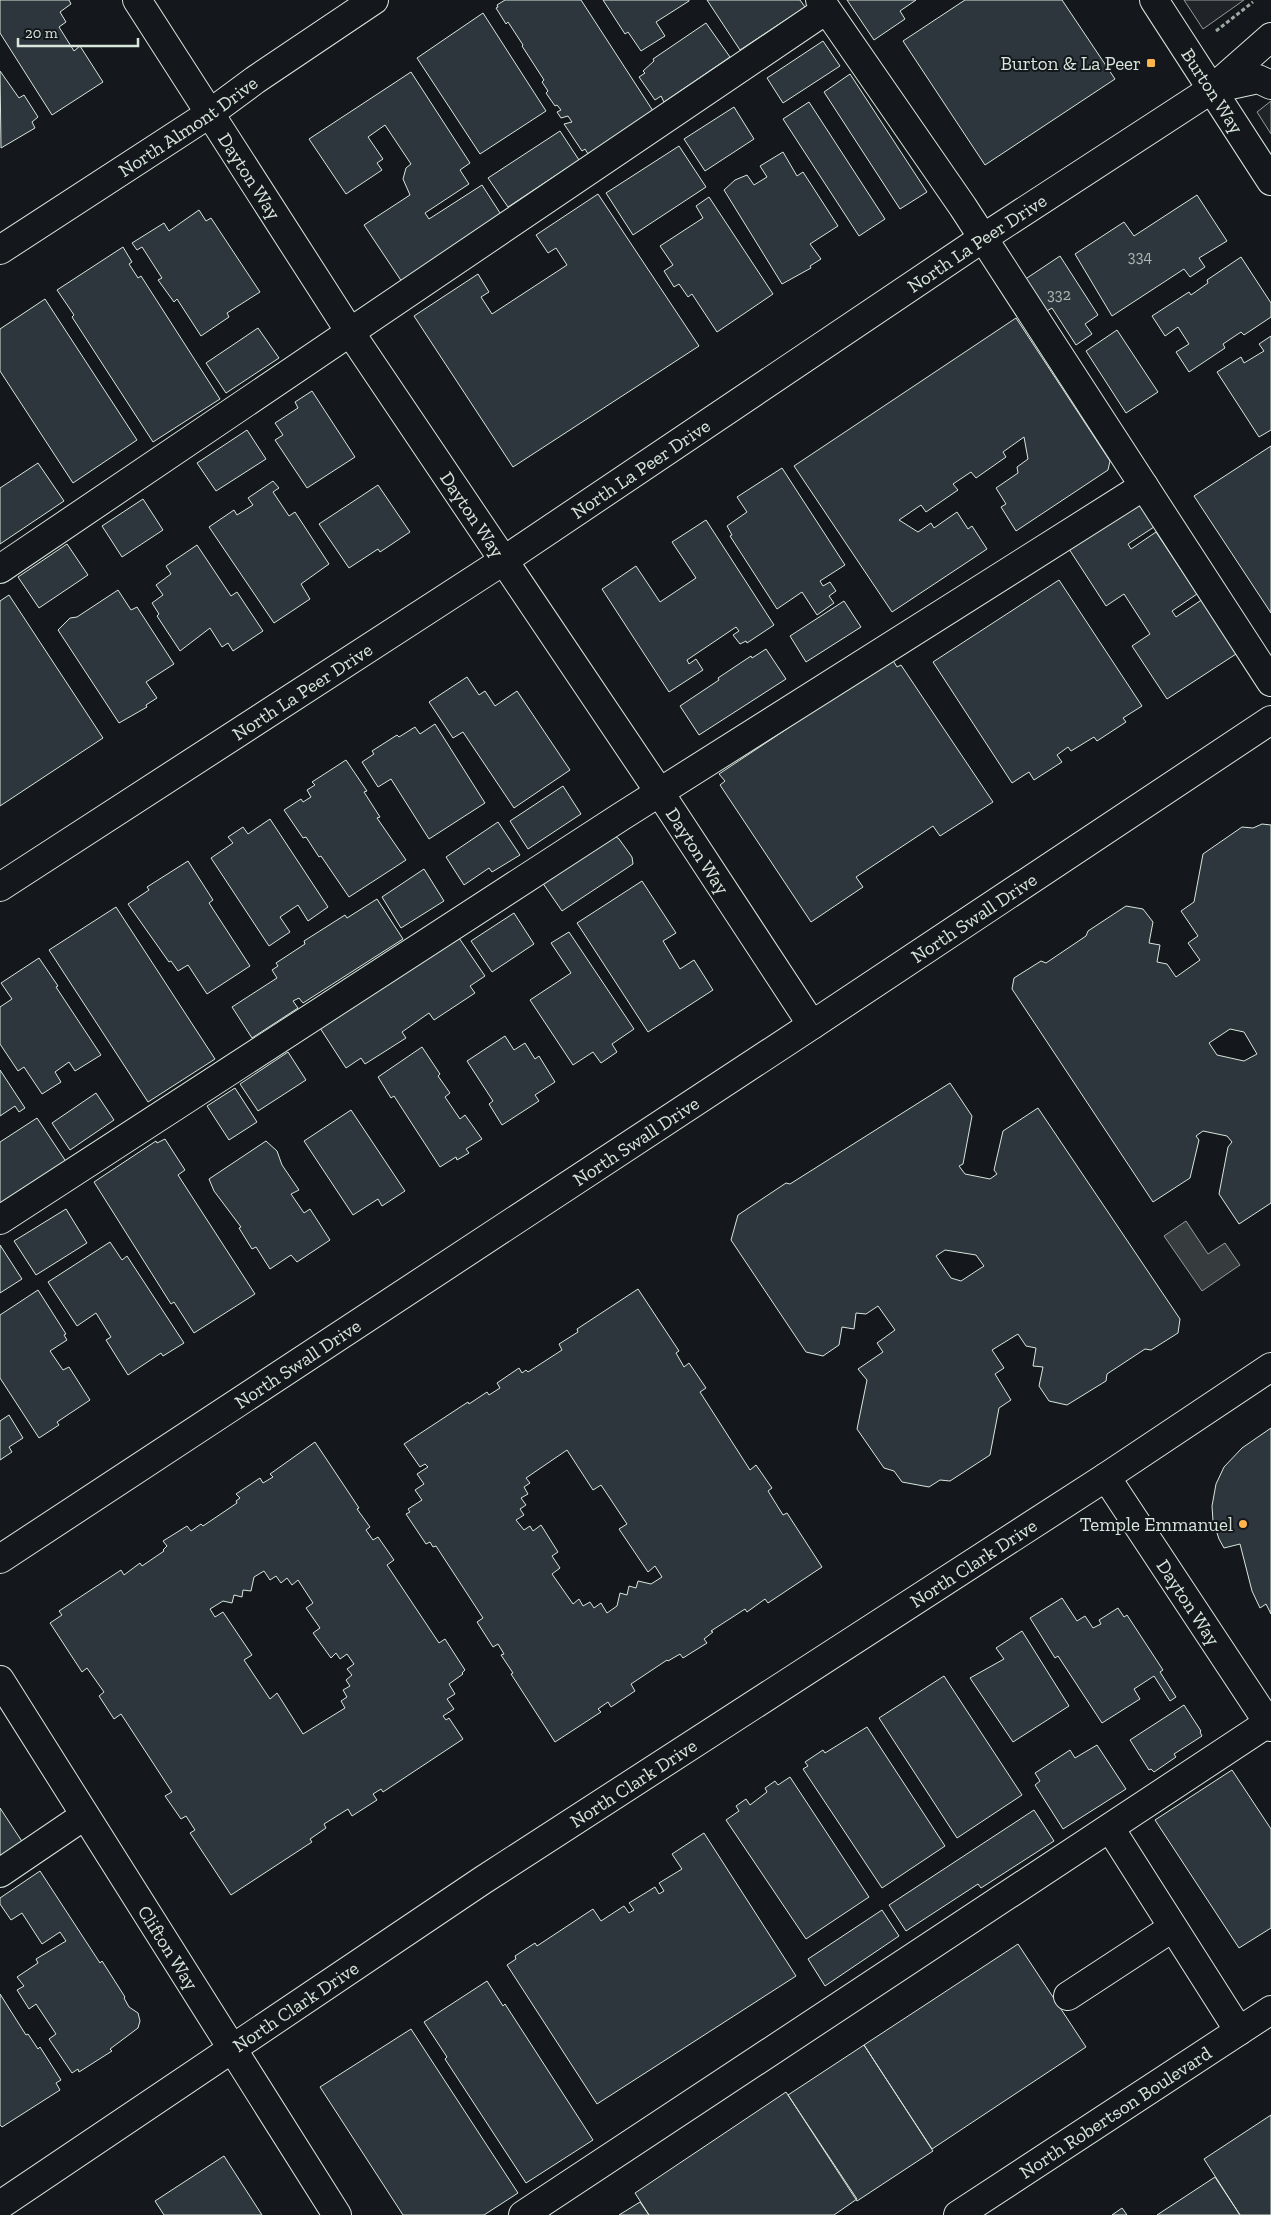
<svg xmlns="http://www.w3.org/2000/svg" width="1271" height="2215" viewBox="0 0 1271 2215" font-family="'Zilla Slab',serif">
	<style>
		.green { fill: #202428; stroke: #939e99 }
		.water { fill: #363b3e; stroke: #939e99 }
		.building { fill: #2c363c; stroke: #d8e6dc; fill-rule: evenodd }
		.lines { fill: none; stroke-linecap: round; stroke-linejoin: round }
		.minor-casing { stroke: #d8e6dc; stroke-width: 30 }
		.major-casing { stroke: #d8e6dc; stroke-width: 30 }
		.path { stroke: #9da8a2; stroke-width: 3; stroke-dasharray: 4 2.5; stroke-linecap: butt }
		.minor { stroke: #14181c; stroke-width: 28 }
		.major { stroke: #14181c; stroke-width: 28 }
		.poi-dot { fill: #ffb74d; stroke: #14181c; stroke-width: 2 }
		.labels { text-anchor: middle; stroke-width: 4; stroke-linejoin: round; paint-order: stroke }
		.number-label { font-size: 16px; fill: #adbab4 }
		.poi-label { font-size: 19px; fill: #d8e6dc; stroke: #14181c; text-anchor: end }
		.street-label { font-size: 19px; fill: #d8e6dc; stroke: #14181c }
	</style>
	<rect width="100%" height="100%" fill="#14181c"/>
	<!-- green -->
	<path class="green" d="M1184,0H1244L1203,29Z
		M1271,101V134L1257,112Z"/>
	<!-- water -->
	<path class="water" d="M1186,1221L1208,1254L1225,1243L1240,1265L1202,1291L1164,1236Z"/>
	<!-- building -->
	<path class="building" d="M0,0H69L71,4L60,12L66,22L59,27L74,51L80,46L103,82L52,115L0,33Z
		M505,0H581L655,114L590,157L585,149L582,151L564,124L572,122L568,116L561,118L557,112L561,110L557,105L555,106L546,93L548,91L542,82L544,80L522,46L523,45L508,22L506,24L496,8L498,7L497,5Z
		M603,0H689V1L656,22L665,36L641,51L628,32L625,34Z
		M707,0H800L805,7L740,50Z
		M847,0H916L900,11L905,19L874,40Z
		M965,0H1062L1115,79L985,165L903,41Z
		M483,13L546,111L480,154L417,58Z
		M706,23L730,57L664,102L661,96L655,100L639,77L645,73L643,71L654,61L653,59Z
		M823,41L840,66L783,103L767,78Z
		M0,71L19,98L24,95L38,117L32,122L35,128L1,148Z
		M411,72L470,163L460,170L469,184L425,213L429,219L482,185L502,216L402,282L364,225L410,195L403,179L406,168L411,164L385,125L368,137L383,159L377,163L382,170L346,194L309,139Z
		M850,74L927,192L900,209L824,92Z
		M809,102L885,219L859,236L783,119Z
		M734,107L754,139L705,171L684,139Z
		M560,131L579,160L508,207L488,178Z
		M679,146L706,187L633,235L606,193Z
		M783,152L797,176L803,172L838,226L810,244L821,259L810,266L811,268L782,284L724,190L735,180L747,175L754,185L767,177L760,166Z
		M598,194L699,346L513,467L414,316L478,274L489,292L481,297L492,314L567,265L556,248L548,253L536,235Z
		M1197,195L1227,241L1199,258L1205,267L1190,277L1184,269L1112,316L1075,254L1124,222L1134,236Z
		M709,197L773,294L717,332L692,294L688,297L679,284L674,287L664,271L673,265L660,246L703,218L696,206Z
		M199,210L206,221L211,218L260,292L227,313L229,317L201,336L177,299L174,302L158,280L162,278L142,247L137,250L132,243L164,223L169,231Z
		M123,247L132,262L129,264L138,278L141,276L220,399L153,442L72,317L74,315L57,290Z
		M1060,256L1098,315L1085,324L1092,334L1076,345L1052,308L1045,312L1024,280Z
		M1241,257L1271,303V317L1244,335L1241,332L1223,344L1225,348L1189,372L1176,352L1189,344L1178,327L1165,336L1152,316L1189,292L1191,295L1208,283L1207,280Z
		M45,299L137,440L73,483L0,371V329Z
		M1016,318L1110,461L1108,470L1016,531L1001,507L1006,504L996,488L1018,473L1017,467L1028,459L1024,437L1003,452L1006,457L976,478L971,472L953,484L958,490L926,512L921,505L899,520L918,532L931,523L934,528L957,512L968,529L972,526L987,549L892,612L794,466Z
		M258,328L279,358L226,393L206,363Z
		M1117,330L1158,392L1126,413L1086,351Z
		M1271,336V430L1259,437L1217,372L1241,357L1244,363L1264,351L1259,344Z
		M312,391L355,457L307,488L275,440L283,435L275,423L298,408L295,402Z
		M247,430L266,459L216,491L197,463Z
		M1271,446V613L1194,496Z
		M38,463L64,501L0,544V488Z
		M782,468L845,565L820,581L823,586L830,582L836,591L829,596L834,603L817,615L802,592L777,609L730,536L732,535L727,526L747,512L737,497Z
		M273,481L279,488L273,492L289,516L295,512L329,564L301,584L310,599L274,623L209,527L234,510L237,515L253,505L248,498Z
		M378,485L410,532L380,552L378,549L349,568L319,524Z
		M143,499L163,530L122,557L102,526Z
		M1137,500L1154,527L1128,544L1131,549L1156,532L1197,594L1172,611L1176,617L1203,599L1236,654L1167,699L1132,646L1150,634L1124,594L1106,606L1069,549Z
		M706,520L774,625L747,643L746,641L740,644L733,635L739,631L736,627L687,660L689,664L696,659L703,670L669,692L602,589L636,566L660,602L696,578L672,542Z
		M67,544L88,575L39,608L18,577Z
		M197,545L231,596L237,592L263,631L233,651L228,643L222,647L210,628L180,651L157,616L159,614L152,603L163,595L156,585L171,574L166,566Z
		M1059,580L1142,706L1123,718L1126,722L1097,741L1094,737L1071,751L1068,747L1057,755L1062,762L1034,780L1029,772L1012,783L933,662Z
		M118,590L131,610L137,607L174,664L146,682L157,698L146,705L147,707L119,723L58,630L70,618L77,617Z
		M9,595L103,738L0,806V601Z
		M844,601L861,627L806,662L790,636Z
		M766,649L786,679L699,735L680,706L719,680L718,678L751,656L752,658Z
		M892,659L897,667L901,665L993,802L940,836L933,826L856,877L863,887L811,922L720,785L725,781L719,774Z
		M467,677L479,695L485,691L495,706L517,691L570,770L514,808L463,732L453,738L429,702Z
		M435,724L485,803L429,839L391,779L378,787L362,762L374,754L372,751L397,735L399,737L415,727L420,734Z
		M346,760L367,791L364,792L380,817L377,818L406,860L349,897L321,856L319,857L306,837L303,838L284,810L301,799L303,802L311,797L307,790L315,785L312,782Z
		M563,786L581,814L528,849L510,821Z
		M270,819L328,907L308,921L298,905L280,917L290,932L269,946L211,858L233,843L228,837L243,827L248,834Z
		M498,822L520,855L492,872L489,868L464,885L446,857Z
		M1262,824L1271,825V1203L1239,1224L1219,1194L1228,1147L1232,1142L1227,1136L1203,1131L1196,1136L1199,1140L1190,1178L1153,1202L1012,989L1014,978L1041,961L1046,963L1086,936L1088,931L1126,906L1143,909L1153,922L1149,943L1160,945L1157,962L1167,964L1176,977L1200,960L1188,943L1198,936L1181,911L1194,902L1203,854L1242,827L1253,828ZM1230,1029L1244,1032L1257,1054L1244,1061L1217,1055L1209,1043Z
		M615,836L619,839L632,857L633,864L562,911L542,882Z
		M188,861L213,900L209,903L250,966L207,994L188,965L178,971L171,961L169,962L128,904L149,890L147,887Z
		M424,869L444,901L401,928L382,897Z
		M642,881L676,933L663,941L680,969L694,960L713,990L648,1032L577,923Z
		M377,899L403,939L303,1003L299,998L293,1001L298,1008L252,1038L232,1007L277,978L272,970L278,966L276,963L305,944L304,941L345,915L347,918Z
		M116,907L215,1059L148,1102L49,950Z
		M514,913L534,944L492,972L471,941Z
		M569,932L634,1029L612,1044L617,1052L601,1063L593,1052L573,1065L530,1000L571,973L551,943Z
		M459,938L485,976L470,986L475,993L434,1020L429,1013L402,1032L406,1038L365,1064L361,1058L346,1068L320,1028Z
		M39,958L58,986L56,987L101,1055L75,1071L69,1062L55,1072L61,1082L42,1094L24,1067L18,1071L0,1044V1007L12,999L1,983Z
		M505,1036L514,1050L525,1043L535,1059L539,1056L555,1082L535,1095L539,1101L502,1125L489,1104L493,1101L467,1061Z
		M422,1047L440,1074L438,1076L450,1093L445,1097L460,1119L465,1115L482,1139L466,1149L469,1153L457,1160L456,1157L440,1167L394,1096L391,1098L378,1077Z
		M288,1052L306,1080L258,1111L240,1084Z
		M0,1070L25,1108L19,1112L15,1106L0,1116Z
		M950,1083L972,1116L963,1164L959,1166L965,1174L990,1179L997,1174L994,1170L1003,1131L1038,1108L1180,1319L1178,1333L1151,1350L1145,1349L1107,1374L1106,1381L1067,1405L1049,1401L1039,1386L1043,1367L1033,1366L1036,1348L1026,1346L1018,1334L992,1350L1004,1368L995,1374L1011,1400L999,1408L990,1455L950,1481L940,1480L929,1487L902,1482L894,1471L884,1468L857,1429L867,1380L858,1369L883,1352L877,1343L895,1330L878,1306L866,1314L856,1313L854,1329L842,1327L839,1345L823,1356L806,1352L731,1240L738,1215L786,1183L790,1184ZM945,1250L976,1255L984,1266L961,1281L951,1278L936,1256Z
		M235,1088L257,1122L229,1140L207,1106Z
		M96,1093L114,1120L70,1150L52,1123Z
		M351,1110L405,1191L382,1206L378,1199L353,1215L304,1141Z
		M37,1118L67,1163L0,1207V1142Z
		M165,1139L185,1170L178,1175L255,1294L194,1333L174,1302L171,1304L94,1182L156,1141L157,1143Z
		M266,1141L277,1151L282,1165L299,1190L291,1194L304,1213L310,1209L330,1240L297,1262L291,1255L270,1269L256,1247L252,1249L239,1228L241,1227L214,1191L209,1179Z
		M66,1209L87,1243L36,1275L14,1241Z
		M110,1242L122,1260L127,1256L184,1343L163,1356L161,1353L128,1375L106,1340L111,1337L96,1313L77,1326L48,1282Z
		M0,1245L22,1279L0,1293Z
		M638,1289L679,1351L676,1353L684,1367L689,1363L706,1388L700,1392L750,1470L756,1465L772,1488L768,1491L783,1515L787,1513L822,1567L768,1603L765,1599L747,1612L745,1609L711,1631L713,1632L704,1639L707,1643L683,1658L680,1654L668,1661L667,1660L631,1684L635,1691L611,1707L608,1702L598,1709L601,1712L555,1742L511,1674L513,1673L501,1655L504,1654L498,1644L493,1647L477,1622L483,1618L436,1546L433,1547L430,1542L426,1544L406,1514L410,1512L408,1509L422,1500L415,1490L424,1484L417,1474L428,1467L425,1464L420,1467L404,1444L468,1402L469,1404L487,1392L489,1395L500,1388L497,1383L519,1368L522,1373L526,1370L528,1372L562,1350L559,1344L578,1332L577,1329ZM567,1450L593,1490L601,1485L627,1524L619,1529L648,1572L655,1566L662,1577L651,1584L638,1581L636,1588L629,1586L627,1595L620,1593L617,1606L607,1613L601,1603L594,1608L590,1602L583,1606L579,1599L573,1604L552,1574L560,1568L552,1556L558,1552L541,1525L533,1531L530,1526L524,1530L516,1520L524,1515L520,1509L526,1505L521,1498L528,1494L524,1487L530,1483L526,1478Z
		M38,1290L66,1334L64,1335L67,1340L50,1351L63,1370L69,1367L90,1400L57,1422L59,1425L39,1438L0,1378V1315Z
		M9,1415L23,1438L9,1447L12,1452L0,1460V1421Z
		M1271,1428V1614L1266,1604L1260,1608L1252,1591L1240,1544L1224,1548L1219,1539L1213,1521L1212,1506L1216,1484L1224,1467L1242,1448Z
		M315,1442L359,1508L357,1509L370,1527L366,1530L373,1540L378,1537L394,1560L387,1565L439,1643L445,1639L465,1670L462,1673L463,1674L449,1684L455,1694L447,1699L454,1709L443,1716L446,1720L449,1718L463,1739L383,1792L381,1789L373,1794L377,1800L352,1816L348,1809L324,1824L326,1828L310,1839L312,1842L231,1895L190,1833L195,1830L186,1816L181,1819L165,1796L172,1792L121,1714L114,1719L99,1696L104,1692L87,1668L82,1672L50,1623L62,1615L59,1611L121,1570L124,1575L140,1563L142,1566L164,1551L163,1550L167,1546L163,1541L187,1526L191,1531L201,1524L203,1526L237,1503L236,1501L240,1498L236,1494L260,1478L263,1483L273,1477L270,1474ZM264,1571L270,1580L276,1576L281,1583L287,1578L292,1585L298,1580L313,1603L306,1608L320,1628L313,1633L331,1658L336,1653L340,1659L347,1654L354,1664L347,1669L352,1675L346,1680L350,1686L343,1690L347,1697L341,1701L345,1708L303,1734L277,1693L270,1699L244,1660L252,1655L223,1612L215,1617L210,1609L223,1601L232,1603L234,1595L242,1597L243,1590L251,1591L254,1577Z
		M1062,1598L1077,1621L1085,1616L1093,1628L1101,1624L1099,1620L1118,1608L1124,1617L1127,1615L1163,1670L1160,1672L1176,1697L1170,1701L1154,1676L1134,1689L1140,1699L1102,1723L1058,1656L1055,1658L1030,1618Z
		M1022,1631L1069,1706L1013,1742L970,1678L1004,1659L996,1648Z
		M944,1676L1022,1795L957,1838L879,1718Z
		M1184,1705L1201,1731L1200,1732L1202,1736L1174,1754L1176,1757L1154,1772L1151,1769L1149,1770L1130,1740Z
		M867,1727L945,1846L882,1888L803,1769L808,1766L805,1762L823,1750L825,1753Z
		M1097,1745L1126,1789L1063,1829L1035,1785L1040,1781L1035,1773L1070,1750L1075,1758Z
		M1232,1770L1271,1829V1928L1239,1948L1155,1820Z
		M790,1777L869,1897L806,1939L726,1820L739,1811L736,1806L746,1799L750,1805L767,1792L765,1788L775,1781L778,1785Z
		M0,1808L27,1849L0,1865Z
		M1034,1810L1054,1841L981,1888L978,1884L906,1931L889,1905Z
		M704,1833L796,1976L597,2104L507,1965L516,1959L515,1956L535,1943L537,1946L593,1909L601,1921L624,1906L629,1913L634,1910L629,1903L655,1887L659,1894L664,1891L659,1883L682,1869L672,1854Z
		M40,1871L100,1963L102,1961L125,1997L124,1998L129,2007L138,2013L140,2021L138,2028L110,2049L112,2051L79,2072L78,2069L72,2073L49,2039L56,2034L36,2004L29,2009L17,1990L24,1986L17,1977L38,1963L36,1959L66,1941L60,1932L42,1944L22,1913L11,1920L0,1904V1898Z
		M882,1910L899,1936L825,1986L808,1959Z
		M1018,1944L1086,2047L932,2149L864,2045Z
		M487,1981L503,2006L505,2004L593,2140L526,2183L445,2059L447,2057L424,2022Z
		M0,1994L26,2035L28,2034L38,2049L40,2047L61,2080L56,2083L60,2090L2,2127L0,2125Z
		M411,2029L518,2193L484,2215H403L320,2087Z
		M864,2045L933,2151L857,2201L788,2095Z
		M786,2092L857,2199L834,2215H649L635,2193Z
		M1271,2115V2215H1240L1204,2159Z
		M224,2156L262,2215H164L155,2201Z
		M1215,2177L1240,2215H1157Z
		M640,2202L649,2215H619Z
		M1122,2208L1127,2215H1112Z"/>
	<g class="lines">
		<defs>
			<g id="minor">
				<path id="s1" d="M137,0L350,332L660,793L812,1025"/>
				<path d="M820,0L963,207L1271,682"/>
				<path id="s2" d="M0,250L209,114L255,80L374,0"/>
				<path d="M0,569L826,10"/>
				<path id="s3" d="M0,887L503,561L983,238L1212,89L1271,37"/>
				<path d="M0,1220L622,816L1144,486"/>
				<path id="s4" d="M1106,1477L1271,1727"/>
				<path id="s5" d="M0,1559L812,1025L1271,720"/>
				<path id="s6" d="M0,1680L337,2215"/>
				<path d="M1110,1828L1239,2031"/>
				<path d="M0,1873L84,1816"/>
				<path d="M1068,1996L1172,1928"/>
				<path id="s7" d="M0,2205L483,1880L1106,1477L1271,1367"/>
				<path d="M523,2215L1271,1721"/>
			</g>
			<g id="major">
				<path id="s8" d="M1154,0L1271,181"/>
				<path d="M1212,89L1258,79L1271,85"/>
				<path id="s9" d="M958,2215L1271,2010"/>
			</g>
		</defs>
		<!-- minor casing -->
		<use href="#minor" class="minor-casing"/>
		<!-- major casing -->
		<use href="#major" class="major-casing"/>
		<!-- path -->
		<path class="path" d="M1216,31L1253,2"/>
		<!-- minor -->
		<use href="#minor" class="minor"/>
		<!-- major -->
		<use href="#major" class="major"/>
	</g>
	<!-- markers -->
	<g class="poi-dot">
		<rect x="1146" y="58" width="10" height="10" rx="2.5"/>
		<circle cx="1243" cy="1524" r="5"/>
	</g>
	<g class="labels">
		<!-- number labels -->
		<g class="number-label">
			<text x="1140" y="262">334</text>
			<text x="1059" y="300">332</text>
		</g>
		<!-- poi labels -->
		<g class="poi-label">
			<text x="1141" y="70">Burton &amp; La Peer</text>
			<text x="1233" y="1531">Temple Emmanuel</text>
		</g>
		<!-- street labels -->
		<g class="street-label">
			<text dy="7" stroke="none"><textPath href="#s8" startOffset="108">Burton Way</textPath></text>
			<text dy="7" stroke="none"><textPath href="#s2" startOffset="225">North Almont Drive</textPath></text>
			<text dy="7" stroke="none"><textPath href="#s1" startOffset="209">Dayton Way</textPath></text>
			<text dy="7" stroke="none"><textPath href="#s3" startOffset="1170">North La Peer Drive</textPath></text>
			<text dy="7" stroke="none"><textPath href="#s3" startOffset="765">North La Peer Drive</textPath></text>
			<text dy="7" stroke="none"><textPath href="#s1" startOffset="614">Dayton Way</textPath></text>
			<text dy="7" stroke="none"><textPath href="#s3" startOffset="360">North La Peer Drive</textPath></text>
			<text dy="7" stroke="none"><textPath href="#s1" startOffset="1019">Dayton Way</textPath></text>
			<text dy="7" stroke="none"><textPath href="#s5" startOffset="1166">North Swall Drive</textPath></text>
			<text dy="7" stroke="none"><textPath href="#s5" startOffset="761">North Swall Drive</textPath></text>
			<text dy="7" stroke="none"><textPath href="#s5" startOffset="356">North Swall Drive</textPath></text>
			<text dy="7" stroke="none"><textPath href="#s7" startOffset="1166">North Clark Drive</textPath></text>
			<text dy="7" stroke="none"><textPath href="#s4" startOffset="150">Dayton Way</textPath></text>
			<text dy="7" stroke="none"><textPath href="#s7" startOffset="761">North Clark Drive</textPath></text>
			<text dy="7" stroke="none"><textPath href="#s6" startOffset="316">Clifton Way</textPath></text>
			<text dy="7" stroke="none"><textPath href="#s7" startOffset="356">North Clark Drive</textPath></text>
			<text dy="7" stroke="none"><textPath href="#s9" startOffset="188">North Robertson Boulevard</textPath></text>
		</g>
	</g>
	<!-- scale -->
	<path d="M18 38v8h120v-8" fill="none" stroke="#d8e6dc" stroke-width="2.5"/>
	<text x="25" y="38" font-size="15" fill="#d8e6dc" stroke="#14181c" stroke-width="4" paint-order="stroke">20 m</text>
</svg>
